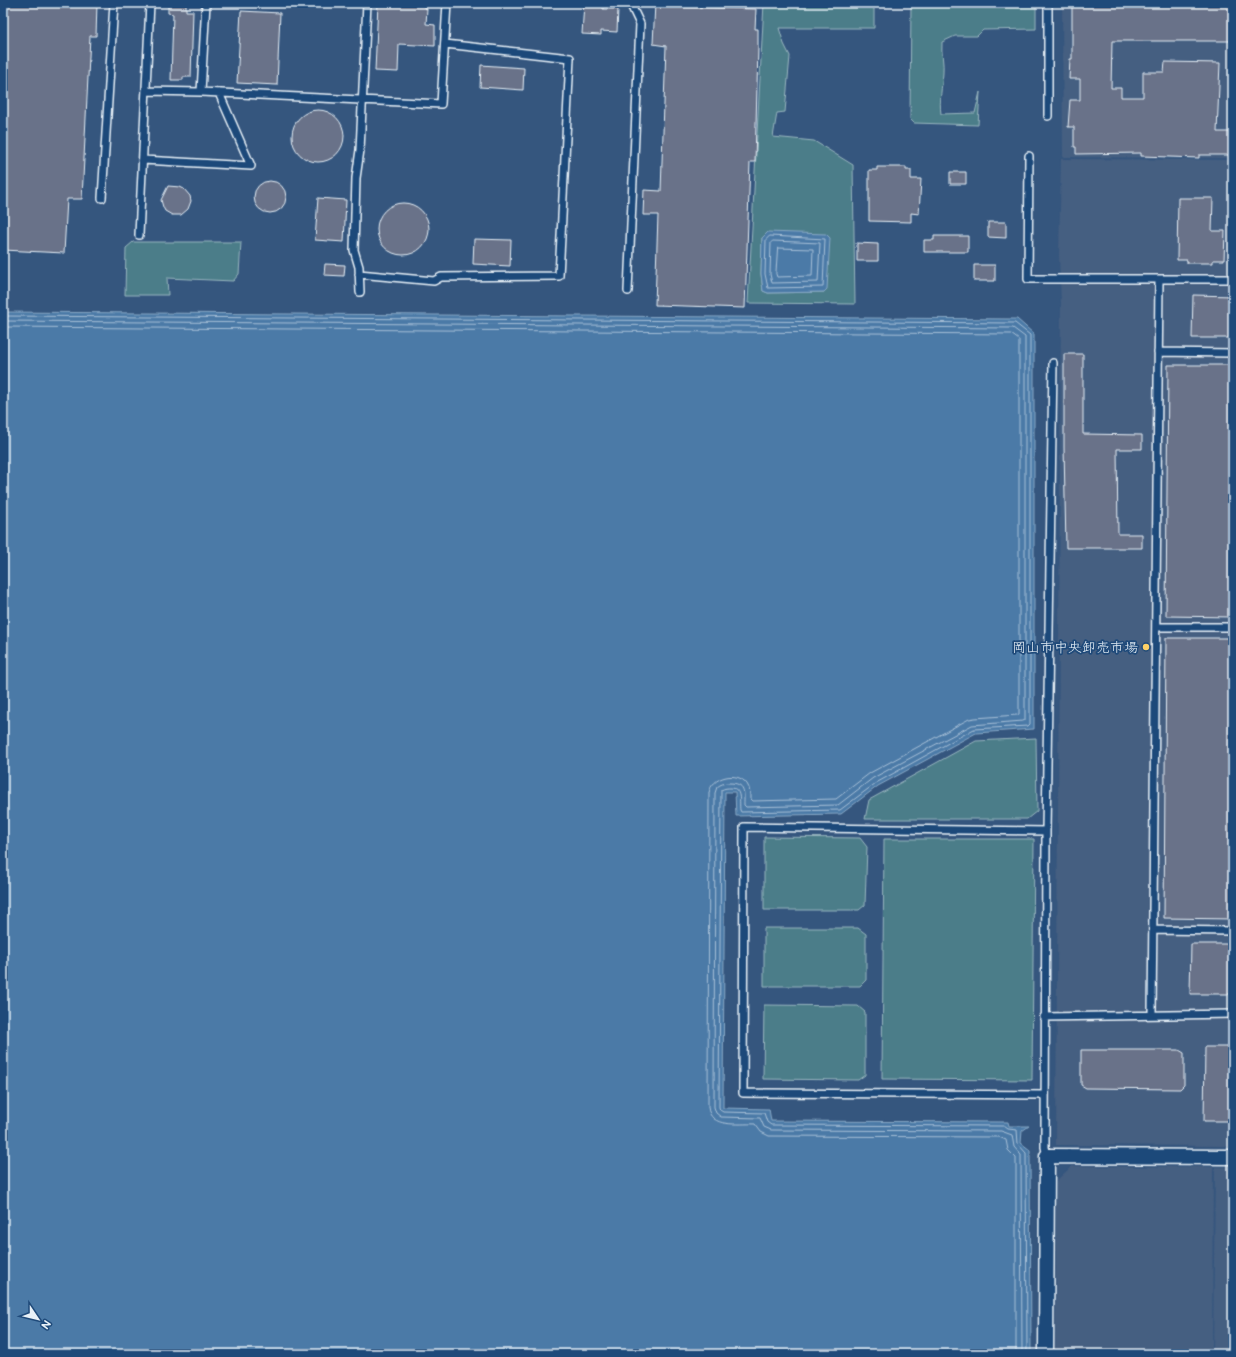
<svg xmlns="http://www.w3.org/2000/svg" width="1236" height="1357" viewBox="0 0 1236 1357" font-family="'Balsamiq Sans','Klee One',sans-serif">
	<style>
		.built { fill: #455e81 }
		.green { fill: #4b7d89; stroke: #9ab7c0; fill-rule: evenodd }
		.water { fill: #4b7aa7; stroke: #8aaac7 }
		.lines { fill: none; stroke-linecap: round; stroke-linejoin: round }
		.shore { stroke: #a9c1d8; stroke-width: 1 }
		.building { fill: #697289; stroke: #e8f1f8 }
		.lane-casing { stroke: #e8f1f8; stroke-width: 10 }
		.street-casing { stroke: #e8f1f8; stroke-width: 17 }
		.lane { stroke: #1f4a7a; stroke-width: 7 }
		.street { stroke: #1f4a7a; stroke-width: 14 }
		.poi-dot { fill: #ffd166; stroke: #1f4a7a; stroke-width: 1.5 }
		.labels { text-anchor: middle; stroke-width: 3.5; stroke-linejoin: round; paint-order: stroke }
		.poi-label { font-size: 14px; fill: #e8f1f8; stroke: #1f4a7a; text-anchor: end }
	</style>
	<rect width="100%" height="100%" fill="#35567e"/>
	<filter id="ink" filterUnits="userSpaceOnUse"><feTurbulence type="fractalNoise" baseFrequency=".025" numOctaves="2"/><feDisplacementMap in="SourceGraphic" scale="8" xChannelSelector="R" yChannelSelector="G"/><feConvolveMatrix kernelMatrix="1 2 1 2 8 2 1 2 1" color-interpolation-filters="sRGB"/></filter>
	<g filter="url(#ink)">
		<!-- built -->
		<path class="built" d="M1062,3H1233V158L1063,157Z
			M1061,159L1233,160V1146L1056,1145L1061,303L1059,256Z
			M1072,1166L1213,1167L1212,1354H1055L1056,1181Z
			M1215,1167H1233V1354H1213Z"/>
		<!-- green -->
		<path class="green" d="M764,3H874V28H779L784,44L790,56L785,112L777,113L773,137L814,141L853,165L855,304L748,303ZM762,238L827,289L824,292L768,293L763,291L761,274Z
			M911,3H1036V29L983,30L977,36H955L942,42C941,53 944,63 943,73C942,87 939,100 941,114L975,113L980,92L978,125L914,123L910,119Z
			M133,242H241L239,274L233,281L167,278L168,295H125L126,248Z
			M1036,738L1037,811L1027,819H865L869,800L976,741Z
			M764,837L860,838L867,847L865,905L859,910H764Z
			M884,839H1034L1032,1080L882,1079Z
			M764,928H858L866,934V980L860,986H764Z
			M764,1005L858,1006L865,1012V1075L858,1080L763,1079Z"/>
		<!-- water -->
		<path class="water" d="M768,232L826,234L830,238L827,289L824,292L768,293L763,291L761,274L762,238Z
			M3,312L1017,319L1034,334V729L976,733L878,786L841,814L736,816L735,792H725L723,1108L769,1109L771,1121L1008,1122L1009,1126H1029L1022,1131L1021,1143L1030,1150L1031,1354H3Z"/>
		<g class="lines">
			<!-- shore -->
			<path class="shore" d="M770,236L825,239L823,287L768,288L765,274L766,240Z
				M773,241L820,243L818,282L772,283L770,274L771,243Z
				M778,248L813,249L812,276L777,277L776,274Z
				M3,316L1015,323L1030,335V724L1028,726L974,729L876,783L840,810L741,812L740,810C739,802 742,788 731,788C727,788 725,788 721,790L719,1107L720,1110L723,1112L764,1113L767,1122L771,1125L1004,1126L1008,1129L1017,1130L1018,1144L1026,1153L1027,1354
				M3,321L1013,328L1025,337V720L1023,721L972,725L873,778L838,805L746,807L744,805C744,792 746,783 729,783C724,783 721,784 717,787L715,793L714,1107L716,1113L721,1117L760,1118L764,1127L771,1130L1001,1131L1012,1135L1014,1147L1021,1155L1022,1354
				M3,327L1011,334L1019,340V714L1017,715L975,718L969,719L870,773L836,799L752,801L750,799C750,794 750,788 747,784C737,770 711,777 709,793L708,1107C710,1129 739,1123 755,1124L761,1132L769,1136L999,1137L1006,1140L1008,1150L1016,1158V1354"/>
		</g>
		<!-- building -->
		<path class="building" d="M3,3H97L96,36H90L82,199H67L64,253L3,250Z
			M168,3H186V11H193L191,77H183V80H171L173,14L168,13Z
			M378,3H425V8L427,9L426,24L435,25V46L399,44L398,72L375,71Z
			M584,3H603V9H618L617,32L601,31V35L582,34Z
			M655,3H681V7L756,9L755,29H758V48L755,162H750L745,308L655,305L658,215H643L644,190L661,191L666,46L653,44Z
			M1072,3H1233V41H1112L1111,88H1121V97H1143V72H1164L1165,62L1220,63L1217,132H1233V155H1199V158L1141,156V153L1076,154V147H1074V127H1068L1070,100H1080V79H1069L1070,59H1072Z
			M241,11L280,13L277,85L237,83Z
			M481,65L524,68L523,90L480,87Z
			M292 136a26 26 0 1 1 52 0a26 26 0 1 1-52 0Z
			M877,167H906V170H911V179H921L919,214L911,213V222L869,221V170H877Z
			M950,172H966V184H950Z
			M254 197a16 16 0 1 1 32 0a16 16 0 1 1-32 0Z
			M168,186L180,187L184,189L190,196L191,201L188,209L181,215H172L165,211L163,207L161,200Z
			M318,198L346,200L344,242L315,240Z
			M1178,198H1213L1212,231H1225L1224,260H1213V263H1187V260H1177Z
			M377 229a26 26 0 1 1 52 0a26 26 0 1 1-52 0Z
			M988,222H1006V238L988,237Z
			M934,236H968V252H924V240H934Z
			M474,239L511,240L510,266L473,264Z
			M857,243L878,244V261H857Z
			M325,264L345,265L344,276L324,275Z
			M974,265H995V281H974Z
			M1193,295L1233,296V338H1192Z
			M1064,354H1083V434L1142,435V449H1117L1118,534H1142V548H1066L1064,447Z
			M1168,365H1233V617L1166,616Z
			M1166,638H1233V919L1164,918Z
			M1191,944H1233V994H1190Z
			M1205,1047H1233V1121H1204Z
			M1081,1050H1179L1184,1053V1085L1180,1089L1086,1088L1081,1085Z"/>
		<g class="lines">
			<defs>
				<path id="lane" d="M146,91L201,92L441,104L447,3
					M201,92L206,3
					M1048,116V3
					M1029,156L1028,279H1233
					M143,160L251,166L219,93
					M102,198L114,3
					M139,235L150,3
					M359,274L434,281L441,277L559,276L570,58L445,44
					M628,291L640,24L630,3
					M360,292L359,267L354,250L356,178L360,150L367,3
					M1158,352L1233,353
					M1156,627H1233
					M1153,930L1233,931
					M1152,1015L1159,279
					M1044,1017L1233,1014
					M1045,1095L743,1093L744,827L1046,831
					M1047,1156L1045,1147L1046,831L1053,363"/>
				<path id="street" d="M1046,1354L1047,1156L1233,1157"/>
			</defs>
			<!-- lane casing -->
			<use href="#lane" class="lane-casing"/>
			<!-- street casing -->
			<use href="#street" class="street-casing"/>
			<!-- lane -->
			<use href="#lane" class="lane"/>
			<!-- street -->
			<use href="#street" class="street"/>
		</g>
	</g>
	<!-- markers -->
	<circle class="poi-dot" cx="1146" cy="647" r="4"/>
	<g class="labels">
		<!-- poi labels -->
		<g class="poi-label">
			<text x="1138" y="652">岡山市中央卸売市場</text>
		</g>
	</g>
	<!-- margin -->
	<rect width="1236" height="1357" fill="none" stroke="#1f4a7a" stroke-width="16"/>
	<rect x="8" y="8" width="1220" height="1341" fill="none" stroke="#e8f1f8" stroke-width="1.5" filter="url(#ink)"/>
	<!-- north arrow -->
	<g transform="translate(38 1319) rotate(125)" stroke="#1f4a7a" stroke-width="3" paint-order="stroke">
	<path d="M0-3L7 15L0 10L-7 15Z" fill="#e8f1f8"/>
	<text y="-6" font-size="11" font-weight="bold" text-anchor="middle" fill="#e8f1f8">N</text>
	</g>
</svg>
